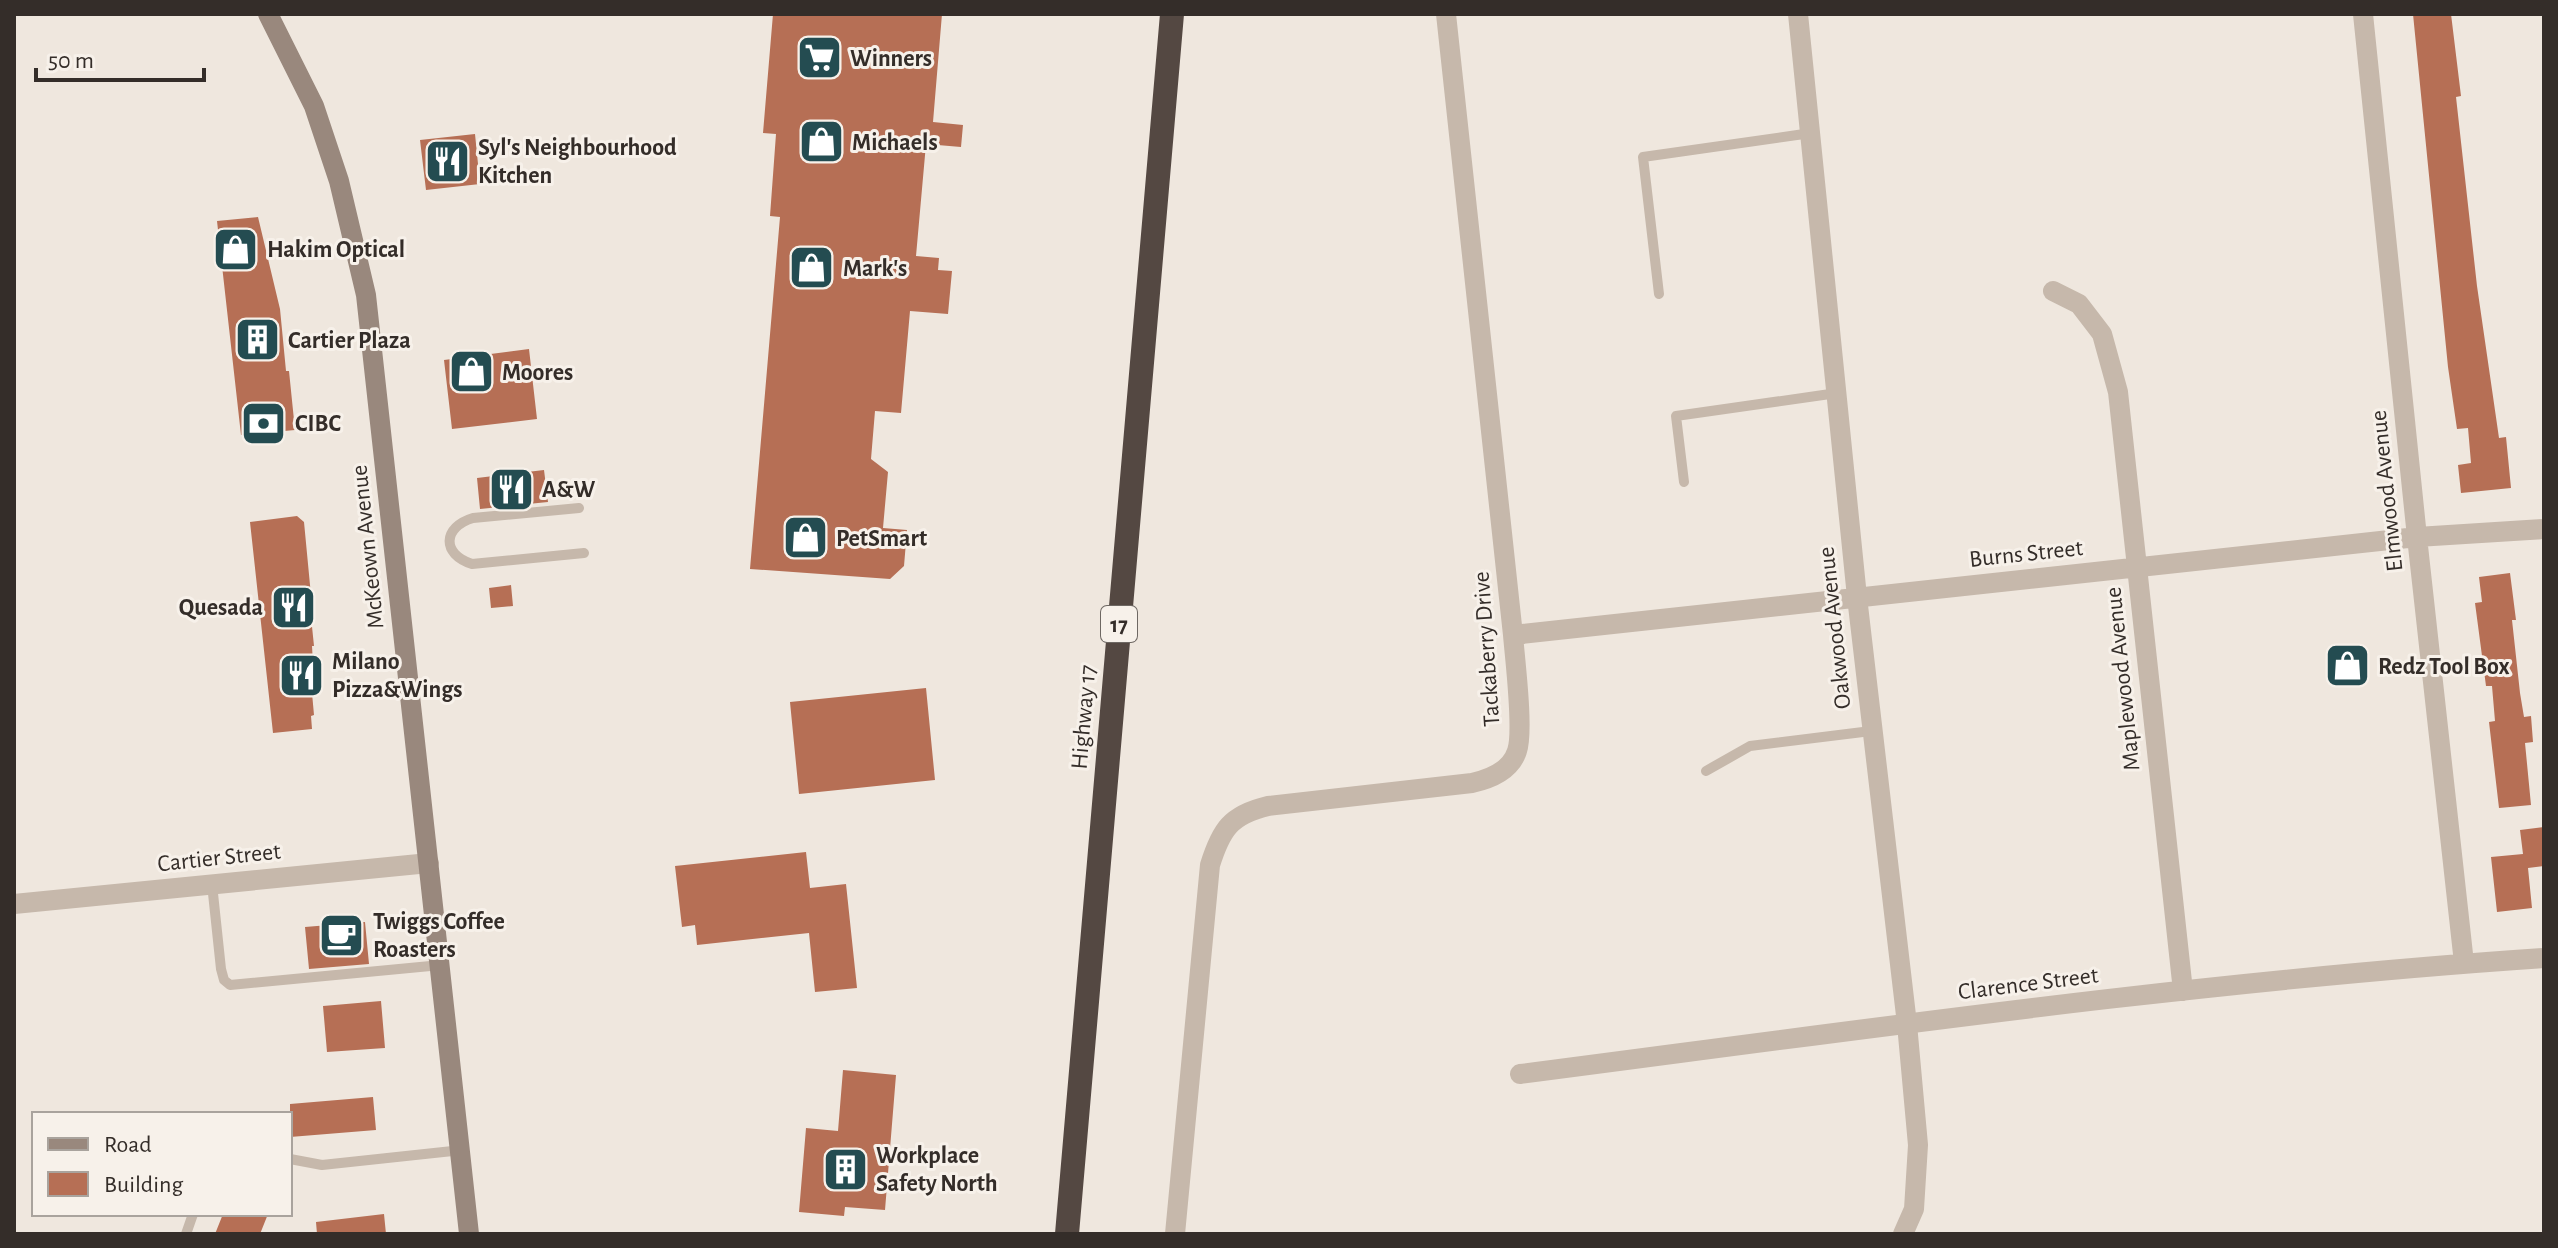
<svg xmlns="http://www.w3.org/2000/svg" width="2558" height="1248" viewBox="0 0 2558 1248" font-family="'Alegreya Sans',sans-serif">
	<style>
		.building { fill: #b66f55 }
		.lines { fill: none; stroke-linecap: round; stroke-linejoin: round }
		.lane { stroke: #c6b8ab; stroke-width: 10 }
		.street { stroke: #c6b8ab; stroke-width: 20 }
		.secondary { stroke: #99887d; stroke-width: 20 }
		.highway { stroke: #544842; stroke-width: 24 }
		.labels { text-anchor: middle; stroke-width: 6; stroke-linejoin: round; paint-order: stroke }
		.shield { fill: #f7f1ea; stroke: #6e6863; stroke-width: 2 }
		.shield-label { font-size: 22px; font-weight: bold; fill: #342d29 }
		.poi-label { font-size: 24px; font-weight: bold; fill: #342d29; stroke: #f7f1ea; text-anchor: start }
		.street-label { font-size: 24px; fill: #342d29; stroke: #f7f1ea }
	</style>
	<rect width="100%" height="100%" fill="#efe7de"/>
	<!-- building -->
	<path class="building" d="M773,14H942L933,122L963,125L961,147L926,144L916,256L939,258L938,270L952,271L948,314L910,311L901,413L875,411L871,459L888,472L883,528L907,530L904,566L890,579L750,569L780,217L770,216L776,134L763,133Z
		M2413,14H2451L2461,96L2456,97L2477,286L2499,438L2506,437L2511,488L2461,493L2458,465L2471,463L2468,428L2457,429L2448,367Z
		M475,134L480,184L426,190L420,140Z
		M258,217L280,309L286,371H289L295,430L241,435L217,221Z
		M529,349L537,419L452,429L444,360Z
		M544,470L548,502L480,509L477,478Z
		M297,516L304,522L312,606L310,607L314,646H312L314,681L311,682L314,715L311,716L312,729L273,733L250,522Z
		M2510,573L2516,620H2512L2520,693L2524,717L2531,716L2533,742L2525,743L2531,805L2499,808L2489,722L2495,721L2492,686H2486L2475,603L2482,602L2479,577Z
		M511,585L513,606L491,608L489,588Z
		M926,688L935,780L799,794L790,702Z
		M2544,827V866L2528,868L2532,908L2497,912L2491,857L2523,854L2520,830Z
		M806,852L810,888L846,884L857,988L815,992L809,933L697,945L695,925L682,927L675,866Z
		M365,922L369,964L309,969L305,927Z
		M381,1001L385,1048L327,1052L323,1006Z
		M843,1070L896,1075L885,1210L845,1207L844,1216L799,1212L806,1128L838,1131Z
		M373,1097L376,1130L290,1137V1104Z
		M223,1214H268L260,1234H215Z
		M384,1214L386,1234H317L316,1222Z"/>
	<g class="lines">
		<!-- lane -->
		<path class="lane" d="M1659,294L1643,157L1811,133
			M1684,482L1676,416L1837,393
			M579,508L473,518C443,527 441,554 472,564L584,553
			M1706,771L1750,746L1871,731
			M212,884L221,969L224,980L230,985L441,965
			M290,1159L322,1165L462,1150
			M186,1234L193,1214"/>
		<!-- street -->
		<path class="street" d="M1798,14L1857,597L1907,1024L1918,1145L1914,1209L1903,1234
			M2363,14L2417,537L2464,963
			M2053,291L2079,304L2102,334L2118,392L2183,991
			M1513,635L2417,537L2544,529
			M14,904L429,863
			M1520,1074C1860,1030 2201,981 2544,958
			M1175,1234L1210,865C1221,830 1230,815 1268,806L1472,783C1490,779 1511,770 1517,751C1524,731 1515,660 1513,635L1446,14"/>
		<!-- secondary -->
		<path class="secondary" d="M268,14L314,106L339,181L366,295L469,1234"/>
		<!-- highway -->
		<path class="highway" d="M1067,1234L1172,14"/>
	</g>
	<!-- icons -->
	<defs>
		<symbol id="supermarket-square" viewBox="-11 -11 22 22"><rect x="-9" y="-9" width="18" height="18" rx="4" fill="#244c51" stroke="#f7f1ea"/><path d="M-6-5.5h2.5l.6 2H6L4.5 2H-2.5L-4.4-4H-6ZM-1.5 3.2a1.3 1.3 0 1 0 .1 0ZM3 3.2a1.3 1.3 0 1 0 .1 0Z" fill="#fff"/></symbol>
		<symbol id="shop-square" viewBox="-11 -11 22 22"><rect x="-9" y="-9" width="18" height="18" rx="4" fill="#244c51" stroke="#f7f1ea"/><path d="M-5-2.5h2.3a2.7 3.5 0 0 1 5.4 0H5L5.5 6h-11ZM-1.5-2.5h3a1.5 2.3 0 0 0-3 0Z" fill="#fff"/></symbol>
		<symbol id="restaurant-square" viewBox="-11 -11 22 22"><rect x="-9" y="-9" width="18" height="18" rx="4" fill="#244c51" stroke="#f7f1ea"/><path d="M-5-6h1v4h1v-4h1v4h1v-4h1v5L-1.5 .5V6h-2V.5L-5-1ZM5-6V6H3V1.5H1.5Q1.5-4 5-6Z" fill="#fff"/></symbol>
		<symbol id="building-square" viewBox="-11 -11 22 22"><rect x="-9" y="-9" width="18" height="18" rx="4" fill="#244c51" stroke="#f7f1ea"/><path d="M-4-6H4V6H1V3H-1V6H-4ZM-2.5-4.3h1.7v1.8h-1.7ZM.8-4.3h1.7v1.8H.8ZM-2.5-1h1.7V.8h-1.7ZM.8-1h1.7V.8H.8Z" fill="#fff"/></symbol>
		<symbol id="bank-square" viewBox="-11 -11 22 22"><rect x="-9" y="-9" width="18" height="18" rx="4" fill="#244c51" stroke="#f7f1ea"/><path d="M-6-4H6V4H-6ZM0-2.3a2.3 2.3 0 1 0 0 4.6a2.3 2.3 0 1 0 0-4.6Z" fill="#fff"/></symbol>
		<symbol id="cafe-square" viewBox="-11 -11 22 22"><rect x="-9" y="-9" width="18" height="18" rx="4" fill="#244c51" stroke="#f7f1ea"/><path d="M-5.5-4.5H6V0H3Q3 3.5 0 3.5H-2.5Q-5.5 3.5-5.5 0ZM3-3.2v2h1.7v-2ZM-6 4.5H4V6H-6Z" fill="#fff"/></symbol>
	</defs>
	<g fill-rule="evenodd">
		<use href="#supermarket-square" x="794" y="32" width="51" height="51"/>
		<use href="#shop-square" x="796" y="116" width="51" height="51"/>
		<use href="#restaurant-square" x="422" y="136" width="51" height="51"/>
		<use href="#shop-square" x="210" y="224" width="51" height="51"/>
		<use href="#shop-square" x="786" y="242" width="51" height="51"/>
		<use href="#building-square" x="232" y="314" width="51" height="51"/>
		<use href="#shop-square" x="446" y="346" width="51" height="51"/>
		<use href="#bank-square" x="238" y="398" width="51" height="51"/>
		<use href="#restaurant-square" x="486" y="464" width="51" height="51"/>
		<use href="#shop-square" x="780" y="512" width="51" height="51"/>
		<use href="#restaurant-square" x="268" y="582" width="51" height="51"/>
		<use href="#shop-square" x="2322" y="640" width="51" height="51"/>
		<use href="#restaurant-square" x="276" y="650" width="51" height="51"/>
		<use href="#cafe-square" x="316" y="910" width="51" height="51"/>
		<use href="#building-square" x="820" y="1144" width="51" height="51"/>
	</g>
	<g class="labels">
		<!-- shield labels -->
		<rect class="shield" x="1101" y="606" width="36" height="36" rx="6"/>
		<g class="shield-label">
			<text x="1119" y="632">17</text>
		</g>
		<!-- poi labels -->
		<g class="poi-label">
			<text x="850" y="66">Winners</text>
			<text x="852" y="150">Michaels</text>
			<text x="478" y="155">Syl's Neighbourhood<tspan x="478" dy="28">Kitchen</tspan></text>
			<text x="267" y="257">Hakim Optical</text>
			<text x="843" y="276">Mark's</text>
			<text x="288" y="348">Cartier Plaza</text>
			<text x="502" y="380">Moores</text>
			<text x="295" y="431">CIBC</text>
			<text x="542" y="497">A&amp;W</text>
			<text x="836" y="546">PetSmart</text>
			<text x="263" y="615" text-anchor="end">Quesada</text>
			<text x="332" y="669">Milano<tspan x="332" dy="28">Pizza&amp;Wings</tspan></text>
			<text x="2378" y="674">Redz Tool Box</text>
			<text x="373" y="929">Twiggs Coffee<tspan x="373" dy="28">Roasters</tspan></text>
			<text x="876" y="1163">Workplace<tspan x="876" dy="28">Safety North</tspan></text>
		</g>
		<!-- street labels -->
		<g class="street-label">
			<text transform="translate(2386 491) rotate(-96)" y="8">Elmwood Avenue</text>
			<text transform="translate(367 547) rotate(-96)" y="8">McKeown Avenue</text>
			<text transform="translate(2026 553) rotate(-6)" y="8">Burns Street</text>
			<text transform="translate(1834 628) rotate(-96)" y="8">Oakwood Avenue</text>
			<text transform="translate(1486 649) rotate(-94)" y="8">Tackaberry Drive</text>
			<text transform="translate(2122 679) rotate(-96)" y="8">Maplewood Avenue</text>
			<text transform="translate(1083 717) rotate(-85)" y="8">Highway 17</text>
			<text transform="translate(219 857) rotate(-6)" y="8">Cartier Street</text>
			<text transform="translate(2028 983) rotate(-7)" y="8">Clarence Street</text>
		</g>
	</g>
	<!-- border -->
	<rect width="2558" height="1248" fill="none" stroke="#342d29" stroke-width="32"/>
	<!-- legend -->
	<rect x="32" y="1112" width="260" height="104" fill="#f7f1ea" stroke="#a9a39d" stroke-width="2"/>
	<rect x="48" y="1138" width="40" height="12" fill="#99887d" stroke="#a9a39d" stroke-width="2"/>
	<text x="104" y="1152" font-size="24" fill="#342d29">Road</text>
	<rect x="48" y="1172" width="40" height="24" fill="#b66f55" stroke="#a9a39d" stroke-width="2"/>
	<text x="104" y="1192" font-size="24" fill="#342d29">Building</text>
	<!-- scale -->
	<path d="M36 68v12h168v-12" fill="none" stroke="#342d29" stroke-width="4"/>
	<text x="48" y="68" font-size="24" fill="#342d29" stroke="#f7f1ea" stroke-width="6" paint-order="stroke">50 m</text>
</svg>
